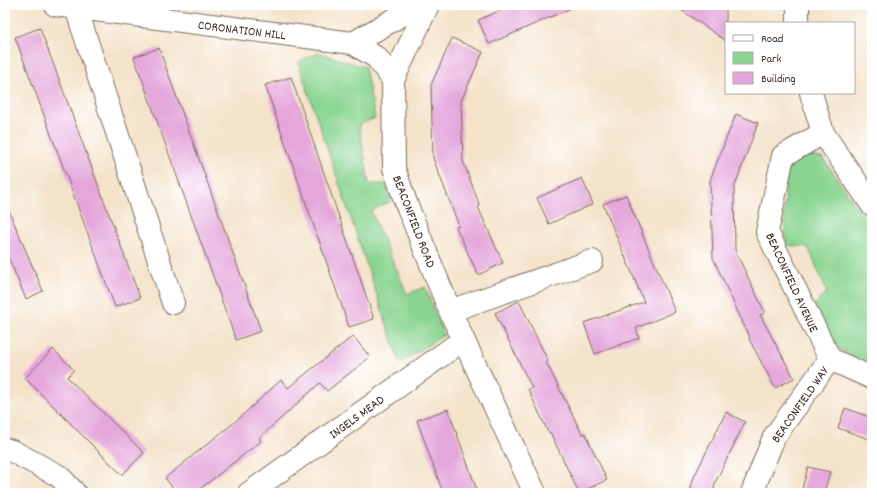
<svg xmlns="http://www.w3.org/2000/svg" width="877" height="498" viewBox="0 0 877 498" font-family="Dekko,sans-serif">
	<style>
		.green { fill: #8ad592; stroke: #628058 }
		.building { fill: #e4a6db }
		.lines { fill: none; stroke-linecap: round; stroke-linejoin: round }
		.street-casing { stroke: #7c6a5a; stroke-width: 24 }
		.street { stroke: #fff; stroke-width: 22 }
		.labels { text-anchor: middle; stroke-width: 3.5; stroke-linejoin: round; paint-order: stroke }
		.street-label { font-size: 13px; fill: #3b2a1e; stroke: #fff }
	</style>
	<rect width="100%" height="100%" fill="#fff"/>
	<filter id="ink" filterUnits="userSpaceOnUse"><feTurbulence type="fractalNoise" baseFrequency=".025" numOctaves="2"/><feDisplacementMap in="SourceGraphic" scale="8" xChannelSelector="R" yChannelSelector="G"/><feConvolveMatrix kernelMatrix="1 2 1 2 8 2 1 2 1" color-interpolation-filters="sRGB"/></filter>
	<filter id="wash" filterUnits="userSpaceOnUse"><feTurbulence type="fractalNoise" baseFrequency=".012" numOctaves="4" result="noise"/><feDisplacementMap in="SourceGraphic" scale="16" xChannelSelector="R" yChannelSelector="G"/><feGaussianBlur stdDeviation="0.9" result="paint"/><feColorMatrix in="noise" values="0 0 0 0 0 0 0 0 0 0 0 0 0 0 0 0 0 1.4 0 .05"/><feComposite in="paint" operator="in"/></filter>
	<g filter="url(#wash)">
		<rect width="100%" height="100%" fill="#f4e2c9"/>
		<!-- green -->
		<path class="green" d="M319,53L365,67L375,118L359,125L369,184H386L391,201L371,211L407,294L425,287L444,335L400,363L298,62Z
			M800,154L823,158L872,229V365L859,361L835,346L812,307L827,292L808,247L786,245L784,216L787,172Z"/>
		<g id="blocks">
			<!-- building -->
			<path class="building" d="M513,5H578L489,44L478,20Z
				M674,5H726V41Z
				M40,28L140,298L115,307L15,37Z
				M452,38L483,52L461,101L463,161L480,206L478,207L503,263L478,275L456,227L459,226L433,158L431,85Z
				M159,48L261,331L236,340L134,57Z
				M291,77L374,319L349,327L265,85Z
				M736,114L758,123L734,188L735,250L765,313L760,315L794,378L775,388L749,339L750,338L713,258L710,180Z
				M582,178L593,204L549,224L537,198Z
				M626,195L675,312L636,328L639,338L595,354L584,323L644,302L603,204Z
				M5,202L43,291L26,299L5,250Z
				M519,301L548,361L546,362L582,434L585,433L607,480L579,493L550,432H548L528,389L532,388L495,313Z
				M353,336L370,357L327,391L320,383L259,438L261,441L195,493H177L165,478L236,421L281,380L288,388Z
				M53,349L74,370L67,377L144,453L122,475L25,378Z
				M845,408L872,418V440L838,428Z
				M448,409L478,493H443L417,420Z
				M726,412L745,422L715,483L713,493H690L693,479Z
				M808,467L830,472L824,493H801Z"/>
		</g>
	</g>
	<g filter="url(#ink)">
		<use href="#blocks" fill-opacity="0" stroke="#7c6a5a" stroke-width="1"/>
		<g class="lines">
			<defs>
				<path id="street" d="M55,5L353,43L377,58L393,80
					M428,5L393,80L394,168L406,203L450,311L535,493
					M798,5V23
					M76,8L173,303
					M353,43L419,5
					M811,93L823,133L872,205
					M823,133L783,156L767,232L830,359L872,378
					M450,311L592,261
					M5,449L12,451L59,476L75,493
					M249,493L463,340
					M752,493L774,437L830,359"/>
			</defs>
			<!-- street casing -->
			<use href="#street" class="street-casing"/>
			<!-- street -->
			<use href="#street" class="street"/>
		</g>
	</g>
	<g class="labels">
		<!-- street labels -->
		<g class="street-label">
			<text transform="translate(242 29) rotate(7)" y="5">CORONATION HILL</text>
			<text transform="translate(415 221) rotate(69)" y="5">BEACONFIELD ROAD</text>
			<text transform="translate(793 282) rotate(65)" y="5">BEACONFIELD AVENUE</text>
			<text transform="translate(799 404) rotate(-55)" y="5">BEACONFIELD WAY</text>
			<text transform="translate(356 416) rotate(-36)" y="5">INGELS MEAD</text>
		</g>
	</g>
	<!-- margin -->
	<rect width="877" height="498" fill="none" stroke="#fff" stroke-width="20"/>
	<!-- legend -->
	<rect x="725" y="22" width="130" height="72" fill="#ffffff" stroke="#b1aaa5"/>
	<rect x="733" y="35" width="20" height="6" fill="#ffffff" stroke="#b1aaa5"/>
	<text x="761" y="42" font-size="12" fill="#3b2a1e">Road</text>
	<rect x="733" y="52" width="20" height="12" fill="#8ad592" stroke="#b1aaa5"/>
	<text x="761" y="62" font-size="12" fill="#3b2a1e">Park</text>
	<rect x="733" y="72" width="20" height="12" fill="#e4a6db" stroke="#b1aaa5"/>
	<text x="761" y="82" font-size="12" fill="#3b2a1e">Building</text>
</svg>
